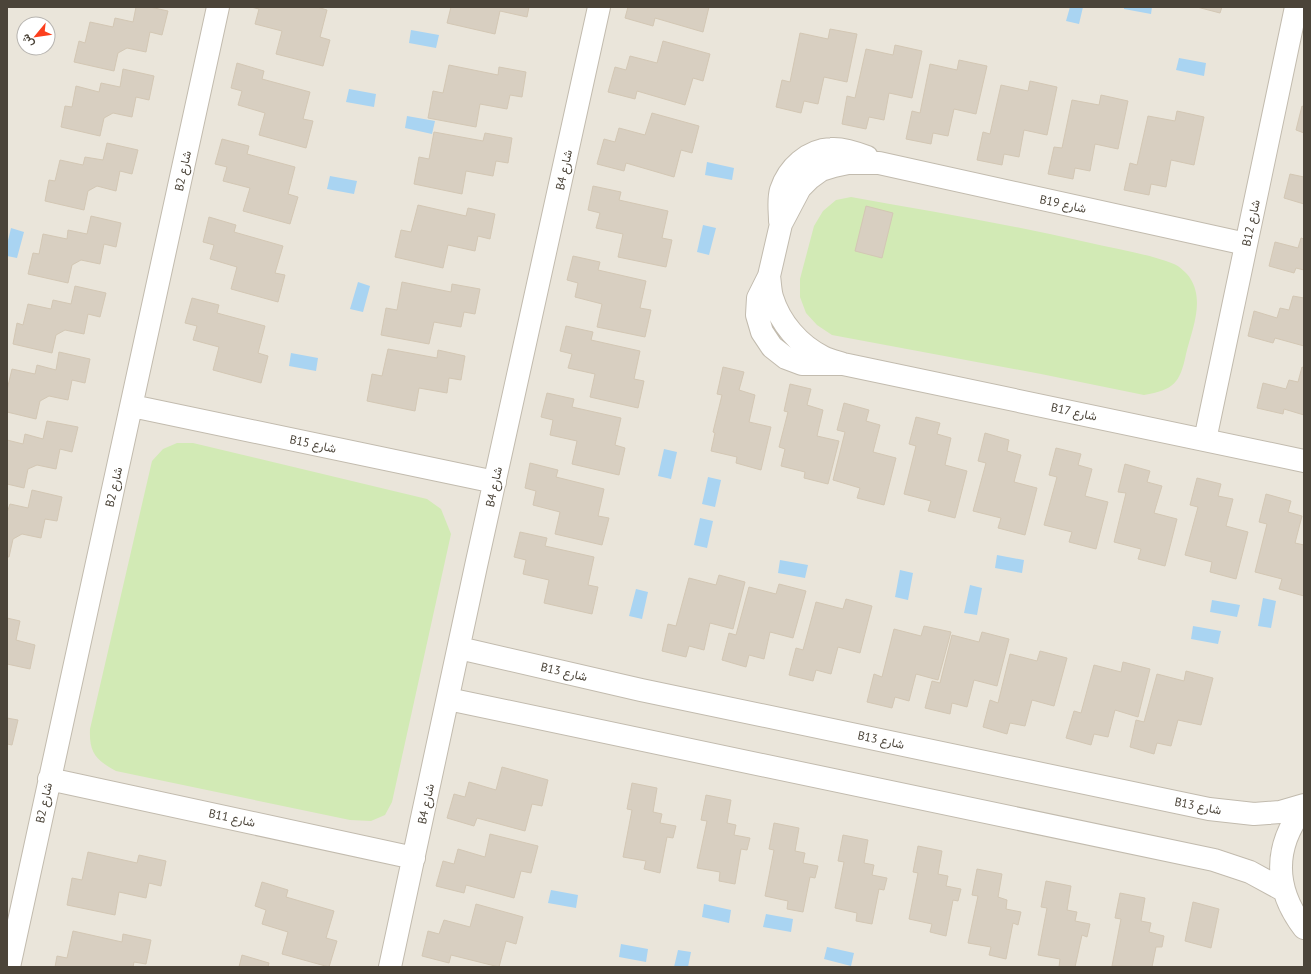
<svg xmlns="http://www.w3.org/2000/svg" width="1311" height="974" viewBox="0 0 1311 974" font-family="'PT Sans',Vazirmatn,sans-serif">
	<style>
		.residential { fill: #eae5da; fill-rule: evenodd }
		.green { fill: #d2eab5 }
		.water { fill: #a9d4f2 }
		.building { fill: #d8cfc1; stroke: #d3c7b4 }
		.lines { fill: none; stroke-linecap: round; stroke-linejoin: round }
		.minor-casing { stroke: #c2bbae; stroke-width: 24 }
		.minor { stroke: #fff; stroke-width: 22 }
		.labels { text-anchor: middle; stroke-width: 4; stroke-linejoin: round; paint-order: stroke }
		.street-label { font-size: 12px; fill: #4b4439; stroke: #fff }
	</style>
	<rect width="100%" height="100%" fill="#f6f3ec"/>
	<!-- residential -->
	<path class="residential" d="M7,7H1304V967H7ZM24,24H48V48H24Z"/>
	<!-- green -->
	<path class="green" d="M851,197C929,211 1008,224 1086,242C1115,249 1146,253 1174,264C1179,266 1187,273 1190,278C1205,301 1192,329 1186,354C1180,383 1174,390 1144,395L1041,374L832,335L817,325L806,313L800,297V279L814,226L823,211L836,200Z
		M177,443H193L427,499L441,509L451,534L392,802L385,815L371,821L350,820L116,771C96,760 89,753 90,729L152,461L163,449Z"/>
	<!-- water -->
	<path class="water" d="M1070,7H1083L1079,24L1066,21Z
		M1124,7H1152L1151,14L1124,9Z
		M411,30L439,35L436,48L409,43Z
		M1179,58L1206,63L1204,76L1176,70Z
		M349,89L376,94L374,107L346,102Z
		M407,116L435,121L432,134L405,128Z
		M707,162L734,168L732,180L705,175Z
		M330,176L357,181L354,194L327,189Z
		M703,225L716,228L709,255L697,252Z
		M11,228L24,232L17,258L7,256V245Z
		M358,282L370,286L363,312L350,309Z
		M291,353L318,358L316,371L289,366Z
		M664,449L677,452L671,479L658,476Z
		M708,477L721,480L715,507L702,504Z
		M700,518L713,521L707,548L694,545Z
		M997,555L1024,560L1022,573L995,568Z
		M780,560L808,565L805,578L778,573Z
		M900,570L913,573L908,600L895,597Z
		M970,585L982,588L977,615L964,613Z
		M636,589L648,592L642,619L629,616Z
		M1263,598L1276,601L1271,628L1258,626Z
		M1212,600L1240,605L1237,617L1210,612Z
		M1193,626L1221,631L1218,644L1191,639Z
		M551,890L578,895L576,908L548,903Z
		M704,904L731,910L729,923L702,917Z
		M766,914L793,919L791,932L763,927Z
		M621,944L648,949L646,962L619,957Z
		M827,947L854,953L851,966L824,959Z
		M678,950L691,952L688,967H674Z"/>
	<!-- building -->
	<path class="building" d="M136,7H150L168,11L162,35L150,32L146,52L127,48L118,53L114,71L74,62L79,41L85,43L90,22L113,27L115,18L133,22Z
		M251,7H317L327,10L320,37L330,40L323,66L276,54L282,31L255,24L259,9Z
		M451,7H529L527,17L500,11L495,34L447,23Z
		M628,7H709L703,32L655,18L653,26L625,18Z
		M1197,7H1222L1220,13Z
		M830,29L857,34L847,82L824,77L818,104L804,101L801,113L776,107L782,80L790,82L800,33L828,39Z
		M663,41L710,54L703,81L693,78L685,105L637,91L635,99L608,92L615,67L626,70L630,56L657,63Z
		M895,45L922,51L912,98L889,93L884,120L869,117L866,129L842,124L847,96L855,98L866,49L893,55Z
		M959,60L987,66L976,114L954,109L948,136L933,133L931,144L906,139L912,111L920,113L930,64L957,70Z
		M237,63L264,71L262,79L310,92L303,119L313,121L306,148L259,135L265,113L238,105L242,91L231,88Z
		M449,65L498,75L499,67L526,72L522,97L510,95L507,109L480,104L476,127L428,118L433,91L443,93Z
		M123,69L154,76L149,100L136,97L132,117L113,113L104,118L100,136L61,127L65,106L72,107L76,86L99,92L101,83L120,87Z
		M1030,81L1057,87L1047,135L1024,130L1019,157L1004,154L1002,165L977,160L983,132L990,134L1001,85L1028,91Z
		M1101,95L1128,101L1118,149L1095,144L1090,171L1075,168L1073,179L1048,174L1054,147L1062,148L1072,100L1099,105Z
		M1302,106L1304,107V133L1296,130Z
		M1177,111L1204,117L1194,165L1171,160L1166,187L1151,184L1149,195L1124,190L1130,163L1137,165L1148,116L1175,121Z
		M652,113L699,126L692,153L681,150L674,177L626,163L624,171L597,164L604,139L615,142L619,128L645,135Z
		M434,132L483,141L485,133L512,138L508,163L496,161L493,176L466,171L462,194L414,184L419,157L429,159Z
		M222,139L249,146L247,154L295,167L288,194L298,197L290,224L243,211L250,188L223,181L227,167L215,164Z
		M107,143L138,150L132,174L120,171L116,191L97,186L88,191L84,210L45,201L49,180L55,181L60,160L83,165L85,157L103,160Z
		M1290,174L1304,177V204L1284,198Z
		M593,186L621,192L619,200L668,211L662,238L672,240L666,267L618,257L623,234L596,228L600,213L588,210Z
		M418,205L466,216L468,208L495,214L490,239L478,236L475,251L448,245L443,268L395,257L401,230L411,232Z
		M866,206L893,213L882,258L855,251Z
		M91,216L121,223L116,247L104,244L100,264L81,260L72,265L68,283L28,274L33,253L39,254L43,234L67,239L68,230L87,234Z
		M209,217L236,225L234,232L283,246L275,273L285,275L278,302L231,289L237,267L210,259L214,245L203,242Z
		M1301,238L1304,239V270L1296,268L1294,273L1269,266L1275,242L1298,248Z
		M573,256L600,262L598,270L646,281L640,308L651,310L645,337L597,327L602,304L575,297L578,283L567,280Z
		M402,282L451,292L452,284L480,289L475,314L464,312L461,327L434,322L429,344L381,335L386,308L397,310Z
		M75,286L106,293L100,317L88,314L84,334L65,330L56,335L52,353L13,344L17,323L23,325L28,304L51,309L53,300L71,304Z
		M1293,296L1304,298V346L1275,338L1273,343L1248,336L1254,311L1277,318L1280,308L1289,310Z
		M192,298L219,305L217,313L265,326L258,353L268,356L261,383L213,370L219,347L193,340L197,326L185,323Z
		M566,326L593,332L591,340L640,351L634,379L644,381L638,408L590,397L595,374L568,368L572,354L560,351Z
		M388,349L437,358L438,350L465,356L461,380L449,378L447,393L419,388L415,411L367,401L372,374L382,376Z
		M59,352L90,359L85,383L72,380L68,400L49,396L40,401L36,419L7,412V390L12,369L35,374L37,365L56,370Z
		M723,367L744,372L739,390L755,395L749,422L771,427L761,470L736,463L737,457L711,451L715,433L713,432L722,395L717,394Z
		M1302,367L1304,368V415L1284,409L1283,414L1257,408L1263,383L1286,389L1289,380L1298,382Z
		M790,384L811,389L807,405L823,410L817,436L839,441L828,484L804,478L805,472L781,466L785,449L779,447L788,412L784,411Z
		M547,393L574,399L572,407L621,418L615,445L625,448L619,475L572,464L577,441L550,435L553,420L541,417Z
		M844,403L869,410L866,421L880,425L873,452L896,458L884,505L857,498L860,488L833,480L845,432L837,430Z
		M916,417L940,423L937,434L951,438L945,465L967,471L955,518L928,511L931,501L904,494L916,446L909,444Z
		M47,421L78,427L72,452L60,449L56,469L37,465L28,469L24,488L7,484V440L23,444L25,434L43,439Z
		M985,433L1009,440L1007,451L1021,455L1014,482L1037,488L1025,535L998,528L1001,518L973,511L986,463L978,461Z
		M1056,448L1081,454L1078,465L1092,469L1085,496L1108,502L1096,549L1069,542L1072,532L1044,525L1057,477L1049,475Z
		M530,463L558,470L556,477L604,489L598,516L609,518L602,545L555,534L560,512L533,505L536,491L525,488Z
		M1125,464L1150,471L1147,482L1162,486L1154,513L1177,519L1165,566L1138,559L1141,549L1114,542L1126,493L1118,492Z
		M1197,478L1221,484L1218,496L1233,499L1226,526L1248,532L1236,579L1210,572L1212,562L1185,555L1198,507L1190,505Z
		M32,490L62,497L57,521L45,519L41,538L22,534L13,539L9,557H7V513L10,504L28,508Z
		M1266,494L1291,501L1288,512L1302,516L1295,543L1304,545V596L1279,589L1282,579L1255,572L1267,524L1259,522Z
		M520,532L547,538L545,546L594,557L588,585L598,587L592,614L544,603L549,580L523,574L526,560L514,557Z
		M719,575L745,582L733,629L710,623L704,650L689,646L686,657L662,651L668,624L676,626L689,578L716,585Z
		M779,584L806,591L793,638L770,632L764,659L749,655L746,667L722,660L729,633L736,635L749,587L776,594Z
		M846,599L872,606L860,653L838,647L831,674L816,670L813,681L789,675L796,648L803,650L816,602L843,609Z
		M7,618L20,621L16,640L35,645L30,669L7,664Z
		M924,626L951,632L938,680L916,674L909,701L895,697L892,708L867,702L874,674L882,677L894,629L921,636Z
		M982,632L1009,639L997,686L974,680L967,707L952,703L950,714L925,708L932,681L940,683L952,635L979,642Z
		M1040,651L1067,658L1054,706L1032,700L1025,726L1010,723L1007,734L983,727L990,700L998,703L1010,654L1037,661Z
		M1123,662L1150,669L1138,717L1115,710L1108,737L1094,734L1091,745L1066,738L1074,711L1081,713L1094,665L1121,672Z
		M1186,671L1213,678L1201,725L1178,720L1171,746L1157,743L1154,754L1130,747L1136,720L1144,722L1157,674L1184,681Z
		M7,718L18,720L12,745L7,744Z
		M502,767L548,780L542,806L532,804L525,831L477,818L474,826L447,818L454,794L465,797L469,782L496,790Z
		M632,783L657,788L653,812L662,814L660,823L676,826L673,838L667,837L660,873L644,869L646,861L623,857L632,810L627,809Z
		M706,795L731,800L727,823L736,825L734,835L750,838L747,850L741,849L735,884L719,881L720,872L697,868L707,821L701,820Z
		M774,823L799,828L795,851L805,853L803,863L818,866L815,878L810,877L803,912L787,909L788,901L765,896L774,850L769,849Z
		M490,834L538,846L531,873L521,871L514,898L466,885L464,893L436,886L443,861L454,864L458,849L485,857Z
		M843,835L868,840L864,863L874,865L872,875L887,878L884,890L879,889L872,924L856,921L857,913L835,908L844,862L838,861Z
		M918,846L942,851L938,874L948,876L946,886L961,889L958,901L953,900L946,936L930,932L932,924L909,919L918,873L913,872Z
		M88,852L137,863L139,855L166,861L161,886L149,883L146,898L119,892L115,915L67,905L72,878L82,880Z
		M977,869L1002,874L998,897L1007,900L1006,909L1021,912L1018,925L1013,923L1006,959L989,955L991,947L968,943L978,896L972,895Z
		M1046,881L1071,886L1067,910L1077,912L1075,921L1090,924L1087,937L1082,935L1075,967H1059L1060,959L1038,955L1047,908L1041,907Z
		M262,882L288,890L286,897L334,911L326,938L337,941L329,967L282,954L288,932L262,924L266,910L255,906Z
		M1120,893L1145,898L1141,921L1151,923L1149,932L1164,936L1162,947H1156L1152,967L1112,966L1121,919L1115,918Z
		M1193,902L1219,909L1211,948L1185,941Z
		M476,904L523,917L516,944L506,941L499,967L451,955L449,963L422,956L428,931L439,934L444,920L470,927Z
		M73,931L122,942L123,934L151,940L146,964L134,962L133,967H55L57,956L67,958Z
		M242,955L269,963L268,967H239Z"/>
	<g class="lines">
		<defs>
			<path id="minor" d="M780,221C780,211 778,200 781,190C788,168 808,150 831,149C843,148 857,153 867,157
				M769,276C770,282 770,290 772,297C780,323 799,345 823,357C829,360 837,362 843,364L1304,461
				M843,364H802L786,358L772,347L762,332L757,315L758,298L769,276L781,224L800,188L810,178L821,170L834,166L848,163H879L1246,244
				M132,406L495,482
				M1205,440L1296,7
				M459,648L641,690L1209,809L1254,814L1280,812L1304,805
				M448,699L1214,860L1250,872L1283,890
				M49,779L414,858
				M1304,807C1273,847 1274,889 1304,928
				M9,967L218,7
				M390,967L476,566L599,7"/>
		</defs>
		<!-- minor casing -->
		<use href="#minor" class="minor-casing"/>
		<!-- minor -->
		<use href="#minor" class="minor"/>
	</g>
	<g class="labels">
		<!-- street labels -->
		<g class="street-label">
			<text transform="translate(564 170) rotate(-78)" y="4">B4 شارع</text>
			<text transform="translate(183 171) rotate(-78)" y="4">B2 شارع</text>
			<text transform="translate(1063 204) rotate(12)" y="4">B19 شارع</text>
			<text transform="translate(1251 223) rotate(-78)" y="4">B12 شارع</text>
			<text transform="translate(1074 412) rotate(12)" y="4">B17 شارع</text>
			<text transform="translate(313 444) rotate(12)" y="4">B15 شارع</text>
			<text transform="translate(114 487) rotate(-77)" y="4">B2 شارع</text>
			<text transform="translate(494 487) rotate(-78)" y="4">B4 شارع</text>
			<text transform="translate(564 672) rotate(13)" y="4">B13 شارع</text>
			<text transform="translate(881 740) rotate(12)" y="4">B13 شارع</text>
			<text transform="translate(44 803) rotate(-78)" y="4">B2 شارع</text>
			<text transform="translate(426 804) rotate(-78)" y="4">B4 شارع</text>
			<text transform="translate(1198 806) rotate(11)" y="4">B13 شارع</text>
			<text transform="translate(232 818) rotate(12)" y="4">B11 شارع</text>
		</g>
	</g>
	<!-- border -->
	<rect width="1311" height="974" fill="none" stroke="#4b4439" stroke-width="16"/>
	<!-- north arrow -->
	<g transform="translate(36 36) rotate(241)"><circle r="19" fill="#ffffff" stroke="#b7b4b0"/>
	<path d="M0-3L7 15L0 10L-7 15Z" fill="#fc3f1d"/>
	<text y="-6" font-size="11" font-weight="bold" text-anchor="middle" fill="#4b4439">ش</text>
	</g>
</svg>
